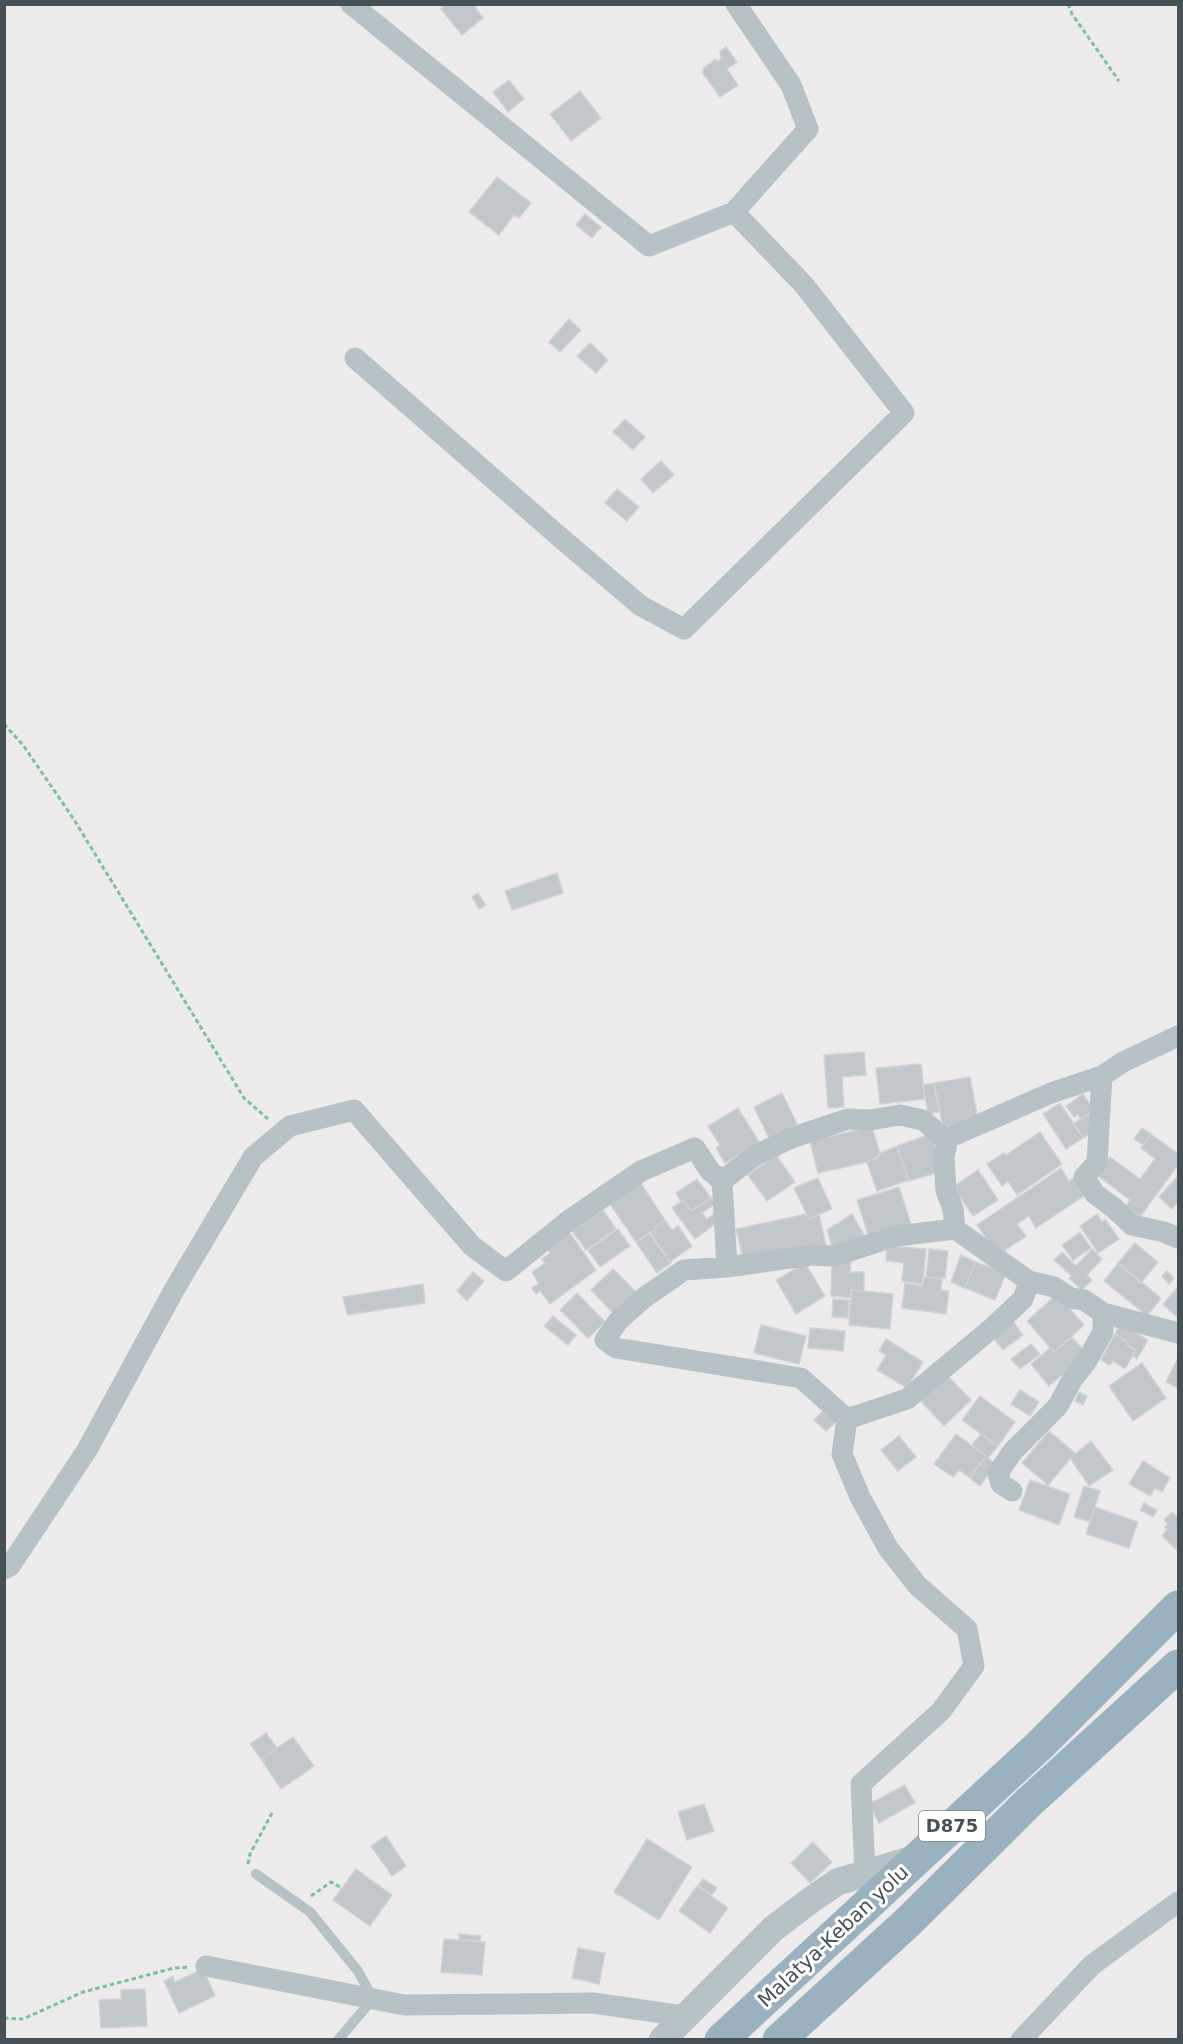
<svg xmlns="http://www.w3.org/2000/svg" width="1183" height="2044" viewBox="0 0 1183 2044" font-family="'DejaVu Sans',sans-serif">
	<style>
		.building { fill: #c2c7cb; stroke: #d0d3d7; stroke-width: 1.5 }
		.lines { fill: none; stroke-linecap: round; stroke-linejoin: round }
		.path { stroke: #77c494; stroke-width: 3; stroke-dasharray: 4.5 3; stroke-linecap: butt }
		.service { stroke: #b7c2c7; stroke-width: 10 }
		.minor { stroke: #b7c2c7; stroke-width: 21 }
		.tertiary { stroke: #b7c2c7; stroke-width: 27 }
		.trunk { stroke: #9ab1c0; stroke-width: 33 }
		.labels { text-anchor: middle; stroke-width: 6; stroke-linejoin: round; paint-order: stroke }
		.shield { fill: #fff; stroke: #7d8589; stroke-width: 1.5 }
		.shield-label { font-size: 18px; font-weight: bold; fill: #455157 }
		.street-label { font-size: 20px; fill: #455157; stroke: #fff }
	</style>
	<rect width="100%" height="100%" fill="#eeebec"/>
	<!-- building -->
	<path class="building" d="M446,4H473L483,18L462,35L441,9Z
		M726,47L737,62L727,69L738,85L720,97L702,72L704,70L703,68L716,59L717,62L721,59L720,51Z
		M509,80L524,99L508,112L493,92Z
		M580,91L601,118L571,141L550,114Z
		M497,177L531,203L519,218L514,215L499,235L469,212Z
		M585,214L601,227L592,238L576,225Z
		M569,319L581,330L560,352L549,342Z
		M590,343L608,360L596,373L577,356Z
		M625,419L645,437L633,450L613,432Z
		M661,461L674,475L653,493L641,479Z
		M617,489L639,507L627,521L605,503Z
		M557,873L563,893L512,910L505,891Z
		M478,893L486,905L479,909L472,897Z
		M864,1052L866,1075L842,1077L844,1107L828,1108L824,1055Z
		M921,1064L925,1099L880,1104L876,1068Z
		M970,1077L978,1120L943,1127L934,1083Z
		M934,1083L939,1112L928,1114L923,1085Z
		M782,1093L797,1124L769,1138L754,1107Z
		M1083,1094L1094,1110L1081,1119L1078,1114L1074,1117L1066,1106Z
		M1060,1103L1083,1138L1066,1149L1043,1114Z
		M738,1108L759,1142L725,1163L716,1148L720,1145L708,1126Z
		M1088,1114L1096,1125L1093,1132L1083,1138L1074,1123Z
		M872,1127L880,1153L878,1157L867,1162L818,1173L810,1141Z
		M1142,1128L1151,1134L1143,1145L1134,1139Z
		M1040,1132L1062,1164L1017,1195L1008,1181L1002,1186L987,1164L1004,1153L1006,1155Z
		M931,1134L943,1171L909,1181L897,1146Z
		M1151,1134L1178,1154V1165L1140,1217L1126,1206L1130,1200L1097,1175L1110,1157L1140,1179L1155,1159L1141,1148Z
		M897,1146L909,1180L877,1191L867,1162L878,1157L880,1153Z
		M776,1155L795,1182L767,1201L748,1175Z
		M1061,1168L1069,1181L1076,1176L1088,1193L1036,1228L1029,1216L1017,1224L1026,1236L998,1255L977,1225Z
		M978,1170L998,1200L973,1216L953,1187Z
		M1178,1176V1202L1172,1209L1159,1197Z
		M818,1178L832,1209L809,1219L794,1188Z
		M697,1179L711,1198L691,1211L683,1200L681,1202L676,1193Z
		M640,1182L665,1220L655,1227L657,1229L636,1242L610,1204Z
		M899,1187L911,1224L869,1238L857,1200Z
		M711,1198L715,1204L702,1213L707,1219L714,1214L719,1221L695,1239L672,1208L683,1200L691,1211Z
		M603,1210L616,1229L586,1250L572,1231Z
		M806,1214L809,1219L819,1214L826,1245L743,1258L736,1229Z
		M852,1214L864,1235L834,1252L827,1230Z
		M1097,1214L1102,1222L1105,1219L1119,1239L1098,1253L1080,1226Z
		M665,1220L672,1230L678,1226L692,1246L670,1262L650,1234L657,1229L655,1227Z
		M618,1229L630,1246L600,1267L588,1250Z
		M650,1232L671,1263L657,1273L636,1242Z
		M1080,1232L1091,1248L1073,1260L1062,1245Z
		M570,1233L596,1270L550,1304L540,1291L536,1294L532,1288L539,1284L532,1272L545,1263L542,1259L550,1253L547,1249Z
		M1135,1243L1158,1262L1141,1283L1118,1263Z
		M887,1246L926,1249L923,1284L902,1281L904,1263L886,1261Z
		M929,1249L948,1251L945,1278H942V1279L926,1277Z
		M1092,1249L1102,1259L1087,1275L1092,1280L1082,1290L1069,1278L1072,1276L1054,1260L1062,1252L1076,1266Z
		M961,1255L976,1262L965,1288L951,1282Z
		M832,1262H851L850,1272H864V1291L851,1290V1298L831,1296Z
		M976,1262L1006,1273L995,1300L965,1288Z
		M805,1263L825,1296L796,1314L776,1280Z
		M1118,1263L1161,1298L1147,1316L1104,1281Z
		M613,1269L639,1295L616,1316L591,1290Z
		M1167,1271L1174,1278L1169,1284L1162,1276Z
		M473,1272L484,1281L467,1301L457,1291Z
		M923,1277L942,1279L941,1290L949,1291L946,1314L902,1308L905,1283L922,1286Z
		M423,1284L425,1303L347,1315L343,1297Z
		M1178,1287V1318L1163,1304Z
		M851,1290L893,1294L890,1329L849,1325Z
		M577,1293L605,1322L588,1338L560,1310Z
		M1057,1294L1084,1325L1054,1352L1027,1321Z
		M833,1299L849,1300L848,1318L832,1317Z
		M553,1316L576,1335L568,1345L544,1326Z
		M1012,1320L1023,1335L1003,1350L992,1336Z
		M1120,1324L1148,1340L1137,1359L1133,1356L1136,1350L1126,1344L1127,1341L1115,1334Z
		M761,1325L806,1336L799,1364L754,1353Z
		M810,1328L845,1331L843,1351L808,1348Z
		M1115,1334L1127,1341L1126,1344L1136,1350L1125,1369L1113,1361L1110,1365L1101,1360Z
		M1072,1337L1087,1354L1049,1386L1031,1364L1050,1348L1054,1352Z
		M886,1339L923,1362L907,1388L877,1370L886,1355L879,1351Z
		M1031,1344L1040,1354L1020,1369L1011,1359Z
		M1177,1360L1178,1361V1388L1166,1382Z
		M1142,1363L1166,1398L1133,1421L1109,1386Z
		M947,1375L971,1400L944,1426L920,1400Z
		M1020,1390L1039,1402L1030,1416L1011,1404Z
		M1079,1392L1087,1396L1083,1405L1075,1401Z
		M980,1396L1015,1422L998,1446L962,1420Z
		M826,1408L838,1420L826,1431L814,1420Z
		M1049,1431L1075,1453L1048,1485L1022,1463Z
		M956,1434L986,1456L970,1478L959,1470L953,1477L934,1464Z
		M981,1434L998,1446L988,1458L996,1464L980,1486L970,1478L986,1456L972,1445Z
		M899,1436L916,1457L898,1471L881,1450Z
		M1091,1441L1113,1470L1089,1486L1070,1458Z
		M1143,1461L1170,1478L1162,1492L1155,1488L1150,1496L1129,1484Z
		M1030,1480L1070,1494L1059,1525L1019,1510Z
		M1084,1486L1100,1491L1090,1522L1074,1517Z
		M1144,1503L1157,1510L1153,1517L1140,1510Z
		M1095,1507L1138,1522L1129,1548L1086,1534Z
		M1172,1512L1178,1517L1177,1550L1162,1536L1167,1530L1165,1527L1168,1524L1164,1520Z
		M266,1733L277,1748L261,1759L250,1744Z
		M293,1737L314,1766L281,1789L261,1759Z
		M905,1785L915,1803L879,1823L869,1804Z
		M704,1804L714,1831L687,1840L678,1812Z
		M386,1836L406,1866L392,1876L371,1846Z
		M647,1839L692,1867L659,1920L614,1892Z
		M813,1842L832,1862L810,1883L791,1863Z
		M356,1869L392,1895L370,1926L333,1900Z
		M703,1879L717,1888L712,1895L698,1885Z
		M697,1886L728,1908L710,1933L679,1911Z
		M459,1934L481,1936L480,1941L459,1940Z
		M444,1939L485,1942L482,1975L441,1972Z
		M578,1948L605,1953L599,1984L572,1978Z
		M203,1969L215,1996L179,2013L164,1981L173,1976L175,1982Z
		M145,1989L147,2026L101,2028L99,2000L121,1999V1990Z"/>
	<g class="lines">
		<!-- path -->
		<path class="path" d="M1068,4L1072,14L1119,81
			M4,724L23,745L73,818L244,1098L268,1119
			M248,1864L250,1854L272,1813
			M311,1896L331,1882L342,1888
			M4,2018L23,2019L83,1992L174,1968L189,1967"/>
		<!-- service -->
		<path class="service" d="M256,1874L310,1912L358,1971L373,1999L338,2040"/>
		<!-- minor -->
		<path class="minor" d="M351,4L649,246L734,212L808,129L791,85L736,4
			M355,358L562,539L641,606L684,629L904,413L804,285L734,212
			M1102,1076L1097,1163L1084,1177L1095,1194L1114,1208L1132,1225L1164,1232L1178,1238
			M955,1229L953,1209L946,1191L944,1157L948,1138L1051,1093L1102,1076L1123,1062L1178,1036
			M727,1267L722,1181L754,1156L791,1138L848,1119L870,1120L900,1115L923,1120L940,1135L948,1138
			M1029,1281L955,1229L896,1236L834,1256L812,1255L727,1267L684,1270L645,1297L618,1321L605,1340L616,1348L801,1378L847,1419L907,1399L992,1328L1023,1299L1029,1281L1054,1287L1071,1298L1084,1300L1103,1313
			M847,1419L842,1454L860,1497L888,1548L917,1585L967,1629L974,1666L941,1711L861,1784L865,1874
			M1012,1491L1001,1484L998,1473L1013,1451L1058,1406L1072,1380L1086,1362L1103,1332V1313L1178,1333
			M4,1569L10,1566L87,1450L174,1290L253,1157L290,1126L354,1110L472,1246L506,1271L568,1221L641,1171L695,1148L710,1171L722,1181
			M206,1966L404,2005L593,2003L684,2016
			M1021,2040L1092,1965L1178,1902"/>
		<!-- tertiary -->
		<path class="tertiary" d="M662,2040L774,1928L811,1900L837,1882L916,1858"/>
		<!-- trunk -->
		<path class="trunk" d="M721,2040L1041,1744L1178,1607
			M779,2040L909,1921L1028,1803L1178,1666"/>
	</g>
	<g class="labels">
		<!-- shield labels -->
		<rect class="shield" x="919" y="1811" width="66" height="30" rx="4.5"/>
		<g class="shield-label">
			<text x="952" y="1832">D875</text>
		</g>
		<!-- street labels -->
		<g class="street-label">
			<text transform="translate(833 1936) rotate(-43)" y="7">Malatya-Keban yolu</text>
		</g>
	</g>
	<!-- border -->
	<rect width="1183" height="2044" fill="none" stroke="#455157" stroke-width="12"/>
</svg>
